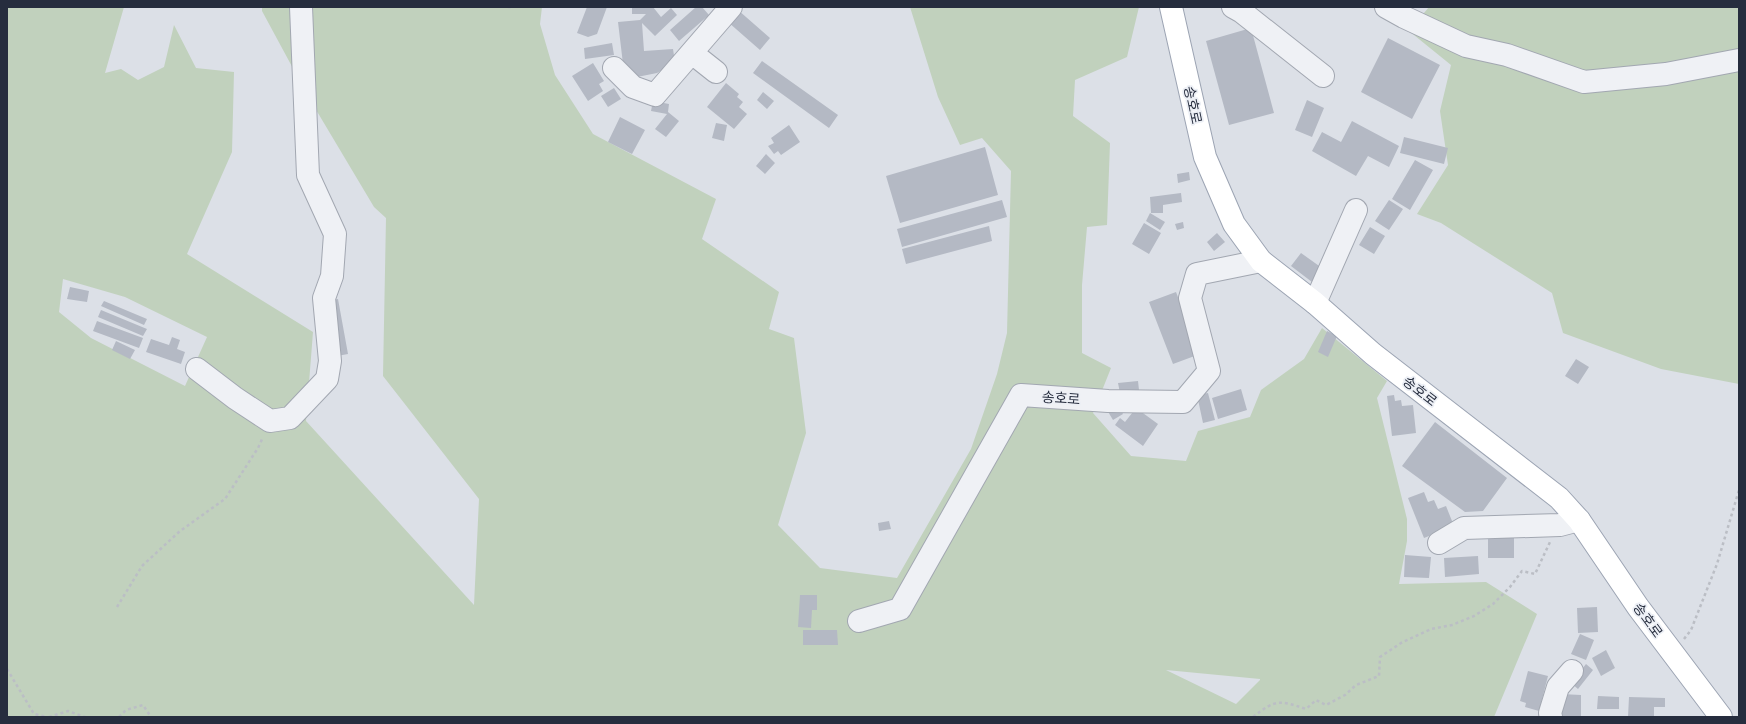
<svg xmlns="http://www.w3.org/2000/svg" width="1746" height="724" viewBox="0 0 1746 724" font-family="Roboto,'Noto Sans KR',sans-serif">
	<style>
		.green { fill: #c1d1bd; fill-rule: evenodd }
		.building { fill: #b4b9c4 }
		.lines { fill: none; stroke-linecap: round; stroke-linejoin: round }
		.minor-casing { stroke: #a2a7b1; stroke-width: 24 }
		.major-casing { stroke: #9ca4b3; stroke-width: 24 }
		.path { stroke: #bbbec5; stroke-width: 2.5; stroke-dasharray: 3 3; stroke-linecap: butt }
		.minor { stroke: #eff1f5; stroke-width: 22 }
		.major { stroke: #fff; stroke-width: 22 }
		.labels { text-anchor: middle; stroke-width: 3.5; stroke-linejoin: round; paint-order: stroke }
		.street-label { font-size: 14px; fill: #262d3e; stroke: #eceff5 }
	</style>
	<rect width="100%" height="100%" fill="#dce0e7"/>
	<!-- green -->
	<path class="green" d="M7,7H124L105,73L121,69L138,80L164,67L174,25L196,68L234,72L232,152L187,254L313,332L306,421L474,605L479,499L383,376L386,218L374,207L309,98L262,11V7H542L540,24L555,75L593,134L716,199L702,239L779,292L769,329L794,338L806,433L778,525L820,568L897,578L971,449L997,374L1007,333L1011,171L982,138L960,145L938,97L910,7H1139L1127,57L1075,80L1073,116L1110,143L1107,225L1087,227L1082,285V353L1111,368L1093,413L1131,456L1186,461L1198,431L1250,417L1261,390L1304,359L1322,328L1387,381L1377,398L1407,519V541L1399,584L1486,582L1537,614L1494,717H7ZM63,279L125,297L207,337L185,386L91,338L59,312ZM1166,670L1260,679V680L1236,704Z
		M1429,7H1739V384L1661,369L1563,333L1552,293L1441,223L1417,214L1448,165L1440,111L1451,65L1409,31Z"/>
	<!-- building -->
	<path class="building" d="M587,7H607L597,34L588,37L577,33Z
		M632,7H653L661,17L671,8L677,15L655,36L642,23L644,51L673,49L675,62L657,73L637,77L623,64L618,22L640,20L646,14H632Z
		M696,7H702L709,15L679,41L670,30Z
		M738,10L770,38L760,50L728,22Z
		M1251,28L1274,113L1229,125L1206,41Z
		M1388,38L1440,65L1412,119L1361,92Z
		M612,43L614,55L585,59L584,48Z
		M762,61L838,115L829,128L753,73Z
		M593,63L604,81L599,84L603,91L588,101L572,76Z
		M726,83L739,94L737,97L743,102L739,107L747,114L734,129L707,107Z
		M614,88L621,99L608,107L601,96Z
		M763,92L774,101L767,109L757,100Z
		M1307,100L1324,108L1312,137L1295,130Z
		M653,101L669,104L668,112L679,121L666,137L655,129L667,114L651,111Z
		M620,117L645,130L632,154L608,142Z
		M1352,121L1399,146L1389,167L1368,156L1356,176L1312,151L1322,132L1341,142Z
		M716,123L727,125L724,141L712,138Z
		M789,125L800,142L781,155L778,151L774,154L768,146L774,143L771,138Z
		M1404,137L1448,148L1444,164L1400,153Z
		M985,147L998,195L900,223L886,176Z
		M766,154L775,163L765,174L756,166Z
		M1415,160L1433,170L1410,210L1392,199Z
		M1189,172L1190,180L1178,183L1177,174Z
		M1181,193L1182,202L1163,205V213H1151L1150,197Z
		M1002,200L1007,217L902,247L897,229Z
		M1389,200L1403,209L1389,230L1375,221Z
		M1150,213L1165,222L1160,230L1146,221Z
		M1183,222L1184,228L1177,230L1175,224Z
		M1144,223L1161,233L1149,254L1132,244Z
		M989,226L992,241L906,264L902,249Z
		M1370,227L1385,236L1374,254L1359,245Z
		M1217,233L1225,242L1214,251L1207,242Z
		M1301,253L1322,268L1312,282L1291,266Z
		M70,287L89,291L87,302L67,299Z
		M1176,292L1200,354L1173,364L1149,302Z
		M338,299L348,354L337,356L326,301Z
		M104,301L147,319L144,325L101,306Z
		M101,310L147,329L143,336L98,317Z
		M97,321L143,338L139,348L93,331Z
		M1327,331L1337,336L1328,357L1318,352Z
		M172,337L180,340L177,349L185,352L181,364L146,352L151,339L169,345Z
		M116,341L135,350L130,359L112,350Z
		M1576,359L1589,367L1578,384L1565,376Z
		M1138,381L1139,390L1120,393L1118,383Z
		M1241,389L1247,410L1218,419L1212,398Z
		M1208,393L1215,420L1203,423L1197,395Z
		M1394,395L1395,401L1401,400L1402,406L1413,405L1416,433L1392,436L1387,396Z
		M1117,404L1123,414L1113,420L1107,410Z
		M1136,408L1158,424L1143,446L1115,425L1120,418L1125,422Z
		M1435,422L1507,478L1483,511L1465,512L1402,466Z
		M1424,492L1428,502L1434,500L1438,509L1446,506L1454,526L1424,538L1408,498Z
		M889,521L891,529L879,531L878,523Z
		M1488,532L1514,537V558H1488Z
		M1405,555L1431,557L1429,578L1404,577Z
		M1478,556L1479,574L1445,577L1444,558Z
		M800,595H817V610H812L811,628L798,627Z
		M1597,607L1598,632L1578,633L1577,608Z
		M803,630H837L838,645H803Z
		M1580,634L1594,640L1586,660L1571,654Z
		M1606,650L1615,668L1601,676L1592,658Z
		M1586,664L1593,670L1578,689L1571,683Z
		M1528,671L1548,676L1539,711L1525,707L1526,703L1520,701Z
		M1561,694L1581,695V717H1561Z
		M1598,696L1619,697V709H1597Z
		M1629,697L1665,698V707H1654V717H1628Z"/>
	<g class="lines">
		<defs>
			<path id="minor" d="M1233,7L1242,12L1323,76
				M1386,7L1404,17L1466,46L1507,55L1584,82L1666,74L1739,60
				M692,53L716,72
				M614,68L633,87L655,95L731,7
				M1315,303L1356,210
				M197,369L235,398L270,421L290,418L327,379L330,361L324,298L332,276L335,234L308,175L301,7
				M1439,543L1464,528L1560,525L1579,520
				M859,621L900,609L1021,395L1108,401L1183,402L1209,371L1190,298L1197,274L1261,261
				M1551,717L1550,713L1558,687L1572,671"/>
			<path id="major" d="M1171,7L1205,157L1234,224L1261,261L1315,303L1373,354L1559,498L1579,520L1638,607L1721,717"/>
		</defs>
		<!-- minor casing -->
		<use href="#minor" class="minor-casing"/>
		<!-- major casing -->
		<use href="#major" class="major-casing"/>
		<!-- path -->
		<path class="path" d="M508,7H513
			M117,607L142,566L180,531L225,499L258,448L263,437
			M1684,639L1691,630L1717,564L1739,490
			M7,669L34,714L47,717
			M49,717L68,711L85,717
			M119,717L126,710L143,705L151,717
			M1253,717C1276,699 1279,700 1306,709L1316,700L1326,705L1345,695L1356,685L1379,676L1380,657L1401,643L1431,629L1452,625L1474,616L1493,604L1510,587L1522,571L1535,574L1550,542"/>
		<!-- minor -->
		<use href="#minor" class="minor"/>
		<!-- major -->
		<use href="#major" class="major"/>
	</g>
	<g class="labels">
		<!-- street labels -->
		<g class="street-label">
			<text transform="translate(1193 105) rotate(78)" y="5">송호로</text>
			<text transform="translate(1420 391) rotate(38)" y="5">송호로</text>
			<text transform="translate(1061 398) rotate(4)" y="5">송호로</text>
			<text transform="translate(1648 620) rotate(54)" y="5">송호로</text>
		</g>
	</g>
	<!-- border -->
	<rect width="1746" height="724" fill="none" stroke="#262d3e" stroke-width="16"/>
</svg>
